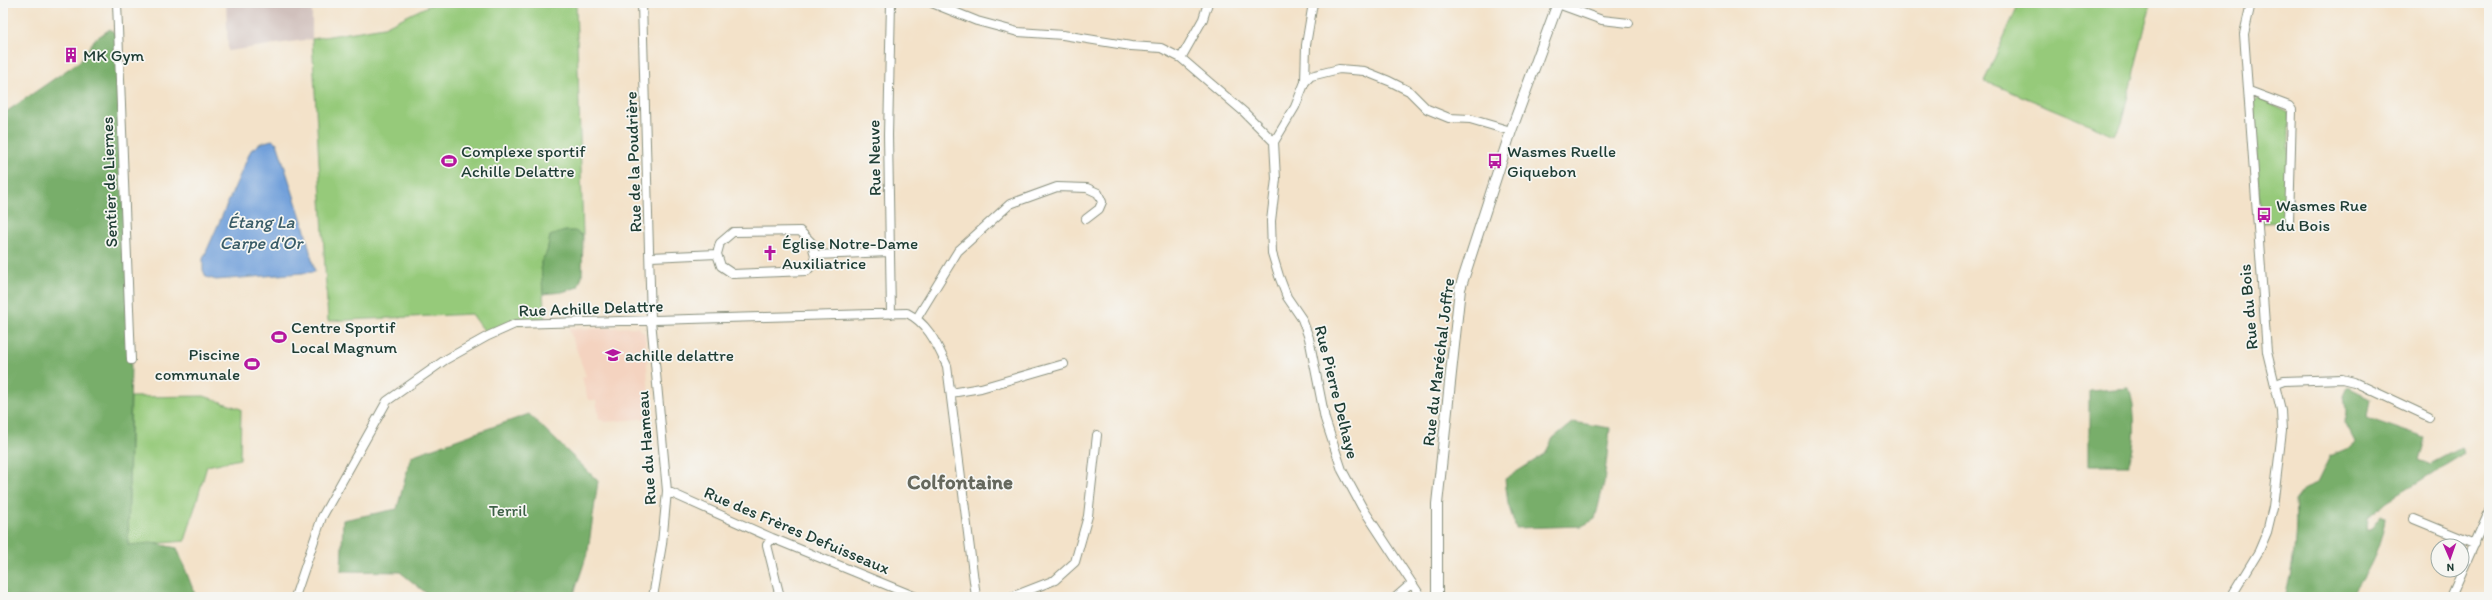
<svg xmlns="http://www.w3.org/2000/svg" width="2492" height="600" viewBox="0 0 2492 600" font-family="Itim,sans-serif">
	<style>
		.built { fill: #f4d3c0 }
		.industrial { fill: #d0c0bc }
		.green { fill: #96ca7a; stroke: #5a8457 }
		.forest { fill: #78ae6a; stroke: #4c764f }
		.water { fill: #72a0da; stroke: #486e87 }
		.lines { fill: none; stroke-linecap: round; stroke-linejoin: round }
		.minor-casing { stroke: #89907e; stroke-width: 10 }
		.tertiary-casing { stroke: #89907e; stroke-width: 12 }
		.minor { stroke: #fff; stroke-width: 8 }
		.tertiary { stroke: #fff; stroke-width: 10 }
		.labels { text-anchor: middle; stroke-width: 3.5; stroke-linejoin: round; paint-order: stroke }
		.poi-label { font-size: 17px; fill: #1f3d34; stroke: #f6f6f2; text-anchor: start }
		.street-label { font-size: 17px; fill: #1f3d34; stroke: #f6f6f2 }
		.park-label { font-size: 17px; fill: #3d6046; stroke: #f6f6f2 }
		.water-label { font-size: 18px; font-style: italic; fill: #385b66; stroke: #f6f6f2 }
		.district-label { font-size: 21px; font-weight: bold; fill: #65685d; stroke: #f6f6f2 }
	</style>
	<rect width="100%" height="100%" fill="#f6f6f2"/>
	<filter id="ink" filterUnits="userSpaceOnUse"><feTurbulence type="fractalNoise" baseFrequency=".025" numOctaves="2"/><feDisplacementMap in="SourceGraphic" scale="8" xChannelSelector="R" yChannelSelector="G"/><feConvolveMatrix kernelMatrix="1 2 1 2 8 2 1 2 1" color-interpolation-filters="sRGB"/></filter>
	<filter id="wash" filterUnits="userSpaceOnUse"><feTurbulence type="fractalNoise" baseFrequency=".012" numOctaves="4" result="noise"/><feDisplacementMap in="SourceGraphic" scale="16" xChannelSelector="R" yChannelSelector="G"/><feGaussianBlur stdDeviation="0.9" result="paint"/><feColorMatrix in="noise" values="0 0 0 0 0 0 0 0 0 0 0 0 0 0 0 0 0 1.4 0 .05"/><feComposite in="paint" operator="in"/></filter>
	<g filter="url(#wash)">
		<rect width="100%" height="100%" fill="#f3e2c9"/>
		<!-- built -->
		<path class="built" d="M637,327L645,334L650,418L606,422L599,419L596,400H588L582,377L586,376L569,329Z"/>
		<!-- industrial -->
		<path class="industrial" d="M226,3H312V39L228,51Z"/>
		<!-- green -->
		<path class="green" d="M434,3H576L583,236C571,228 563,232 550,237L547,252L541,262L545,323L515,324L488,336L472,314L328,321L312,39L384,27Z
			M2019,3H2151L2121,123L2115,135L1995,85L1984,82Z
			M2259,98L2289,113V222L2261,223L2260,220L2253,103Z
			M204,396L241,409L240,459L207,466L185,541L128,546L131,397Z"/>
		<!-- forest -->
		<path class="forest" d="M110,29L118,36L131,360L128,545L152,543L177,548L196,597H3V114L80,61L94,40Z
			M565,231H575L583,236L582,276L578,287L562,292L543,294L541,262L547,252L550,236Z
			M2348,387L2370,398L2367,418L2425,438L2419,460L2430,464L2462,447L2465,453L2387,501L2367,518L2366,529H2370L2381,515L2385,517C2382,547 2368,572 2351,597H2285C2293,570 2298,529 2295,501L2305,488L2317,483L2330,456L2347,449L2355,442L2345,423L2346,411L2344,396Z
			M2129,388C2136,410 2137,444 2128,465H2089V391Z
			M529,414L598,481L588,551L573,597H536L514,594L510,597H431L400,572L341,571L343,520L397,509L411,456Z
			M1573,422L1610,428L1604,483L1595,519L1582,526L1516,528L1508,504L1505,479L1545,454L1553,438Z"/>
		<!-- water -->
		<path class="water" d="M272,140L277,143L304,227L315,272L216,280L206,277L203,270V259L251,150L261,143Z"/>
	</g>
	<g filter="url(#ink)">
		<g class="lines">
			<defs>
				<path id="minor" d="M117,3L131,360
					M642,3L651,320L667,491L662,544L653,597
					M891,3L888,135L891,314
					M932,3L977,21L1018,32L1063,35L1131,46L1161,48L1181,58L1244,112L1274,142L1276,179L1271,221L1272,253L1279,276L1287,297L1302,319L1309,338L1325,419L1342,470L1362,507L1421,597
					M1558,4L1602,20L1629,23
					M1181,58L1203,19L1208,3
					M1305,82L1306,45L1313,3
					M2249,91L2289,106L2292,110L2289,222
					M1274,142L1295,107L1305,82L1311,76L1339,69L1364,71L1389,81L1409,91L1427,109L1449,118L1470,119L1511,131
					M815,255L811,242L800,231L733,232L720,243L717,254L721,266L733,274L807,271L813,264L815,255L890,252
					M651,257L717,254
					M917,318L958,251L1010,204L1057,187L1087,188L1098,193L1102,202L1099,209L1086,219
					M2276,384L2284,381L2342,379L2354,382L2429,417
					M951,393L981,388L1064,364
					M667,491L772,538L916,597
					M2414,519L2475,544
					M772,538L767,545L780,597
					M295,597L322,517L387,401L445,360L488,336L515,324L907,313C929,324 937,345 947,366L976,597
					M1011,597L1055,580L1075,562L1088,516L1097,435
					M1396,597L1412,583
					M2231,597L2259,551L2267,532L2273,507L2282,431L2281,410L2267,352L2244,34L2251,3
					M2451,597L2489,511"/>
				<path id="tertiary" d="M1437,597V504L1460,289L1511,131L1558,3"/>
			</defs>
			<!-- minor casing -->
			<use href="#minor" class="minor-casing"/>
			<!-- tertiary casing -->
			<use href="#tertiary" class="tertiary-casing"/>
			<!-- minor -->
			<use href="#minor" class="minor"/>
			<!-- tertiary -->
			<use href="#tertiary" class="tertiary"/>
		</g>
	</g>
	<!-- icons -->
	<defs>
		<symbol id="building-bare" viewBox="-9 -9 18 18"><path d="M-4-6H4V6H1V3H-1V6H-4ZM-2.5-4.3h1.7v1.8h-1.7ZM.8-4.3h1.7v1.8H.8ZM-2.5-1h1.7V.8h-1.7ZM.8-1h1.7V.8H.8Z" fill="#b5179e" stroke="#f6f6f2" stroke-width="2.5" paint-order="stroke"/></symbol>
		<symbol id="stadium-bare" viewBox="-9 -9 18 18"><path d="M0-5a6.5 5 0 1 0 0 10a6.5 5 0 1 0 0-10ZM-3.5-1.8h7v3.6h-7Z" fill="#b5179e" stroke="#f6f6f2" stroke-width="2.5" paint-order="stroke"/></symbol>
		<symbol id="bus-bare" viewBox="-9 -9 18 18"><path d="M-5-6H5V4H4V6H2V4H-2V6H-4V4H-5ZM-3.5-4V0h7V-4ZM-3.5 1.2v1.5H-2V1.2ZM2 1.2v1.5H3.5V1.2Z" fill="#b5179e" stroke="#f6f6f2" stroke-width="2.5" paint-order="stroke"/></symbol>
		<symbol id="church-bare" viewBox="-9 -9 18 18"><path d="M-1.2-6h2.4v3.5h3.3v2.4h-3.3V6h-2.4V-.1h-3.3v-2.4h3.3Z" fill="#b5179e" stroke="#f6f6f2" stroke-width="2.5" paint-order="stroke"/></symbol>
		<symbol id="school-bare" viewBox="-9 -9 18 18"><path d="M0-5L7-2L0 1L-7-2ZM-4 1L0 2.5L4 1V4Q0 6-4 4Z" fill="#b5179e" stroke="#f6f6f2" stroke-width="2.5" paint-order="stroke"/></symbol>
	</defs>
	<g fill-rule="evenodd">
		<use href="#building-bare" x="60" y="44" width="22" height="22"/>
		<use href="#stadium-bare" x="438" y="150" width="22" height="22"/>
		<use href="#bus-bare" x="1484" y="150" width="22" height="22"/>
		<use href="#bus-bare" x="2253" y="204" width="22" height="22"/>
		<use href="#church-bare" x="759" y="242" width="22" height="22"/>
		<use href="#stadium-bare" x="268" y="326" width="22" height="22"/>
		<use href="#school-bare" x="602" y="344" width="22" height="22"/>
		<use href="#stadium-bare" x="241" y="353" width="22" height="22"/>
	</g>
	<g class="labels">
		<!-- poi labels -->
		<g class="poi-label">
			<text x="83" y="61">MK Gym</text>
			<text x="461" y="157">Complexe sportif<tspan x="461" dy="20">Achille Delattre</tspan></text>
			<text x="1507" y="157">Wasmes Ruelle<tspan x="1507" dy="20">Giquebon</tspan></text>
			<text x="2276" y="211">Wasmes Rue<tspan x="2276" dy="20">du Bois</tspan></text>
			<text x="782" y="249">Église Notre-Dame<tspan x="782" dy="20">Auxiliatrice</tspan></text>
			<text x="291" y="333">Centre Sportif<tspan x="291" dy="20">Local Magnum</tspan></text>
			<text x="240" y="360" text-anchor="end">Piscine<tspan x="240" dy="20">communale</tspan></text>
			<text x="625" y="361">achille delattre</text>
		</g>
		<!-- street labels -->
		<g class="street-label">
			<text transform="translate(874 158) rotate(-91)" y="6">Rue Neuve</text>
			<text transform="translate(633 162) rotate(-92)" y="6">Rue de la Poudrière</text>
			<text transform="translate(109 182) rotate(-92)" y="6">Sentier de Liernes</text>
			<text transform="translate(2248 307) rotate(-95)" y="6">Rue du Bois</text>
			<text transform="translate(591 308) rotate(-2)" y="6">Rue Achille Delattre</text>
			<text transform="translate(1438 362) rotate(-83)" y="6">Rue du Maréchal Joffre</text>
			<text transform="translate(1337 392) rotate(76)" y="6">Rue Pierre Delhaye</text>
			<text transform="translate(646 448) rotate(-94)" y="6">Rue du Hameau</text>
			<text transform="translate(797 530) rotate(23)" y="6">Rue des Frères Defuisseaux</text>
		</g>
		<!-- park labels -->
		<g class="park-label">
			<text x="508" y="516">Terril</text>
		</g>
		<!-- water labels -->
		<g class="water-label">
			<text x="261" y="228">Étang La<tspan x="261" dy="21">Carpe d'Or</tspan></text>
		</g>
		<!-- district labels -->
		<g class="district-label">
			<text x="960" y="489">Colfontaine</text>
		</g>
	</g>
	<!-- margin -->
	<rect width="2492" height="600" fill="none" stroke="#f6f6f2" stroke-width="16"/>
	<!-- north arrow -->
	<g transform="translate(2450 558) rotate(178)"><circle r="19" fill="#f6f6f2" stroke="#a0aca6"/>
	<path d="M0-3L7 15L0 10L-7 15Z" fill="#b5179e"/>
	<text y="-6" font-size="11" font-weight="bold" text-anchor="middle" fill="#1f3d34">N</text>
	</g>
</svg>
